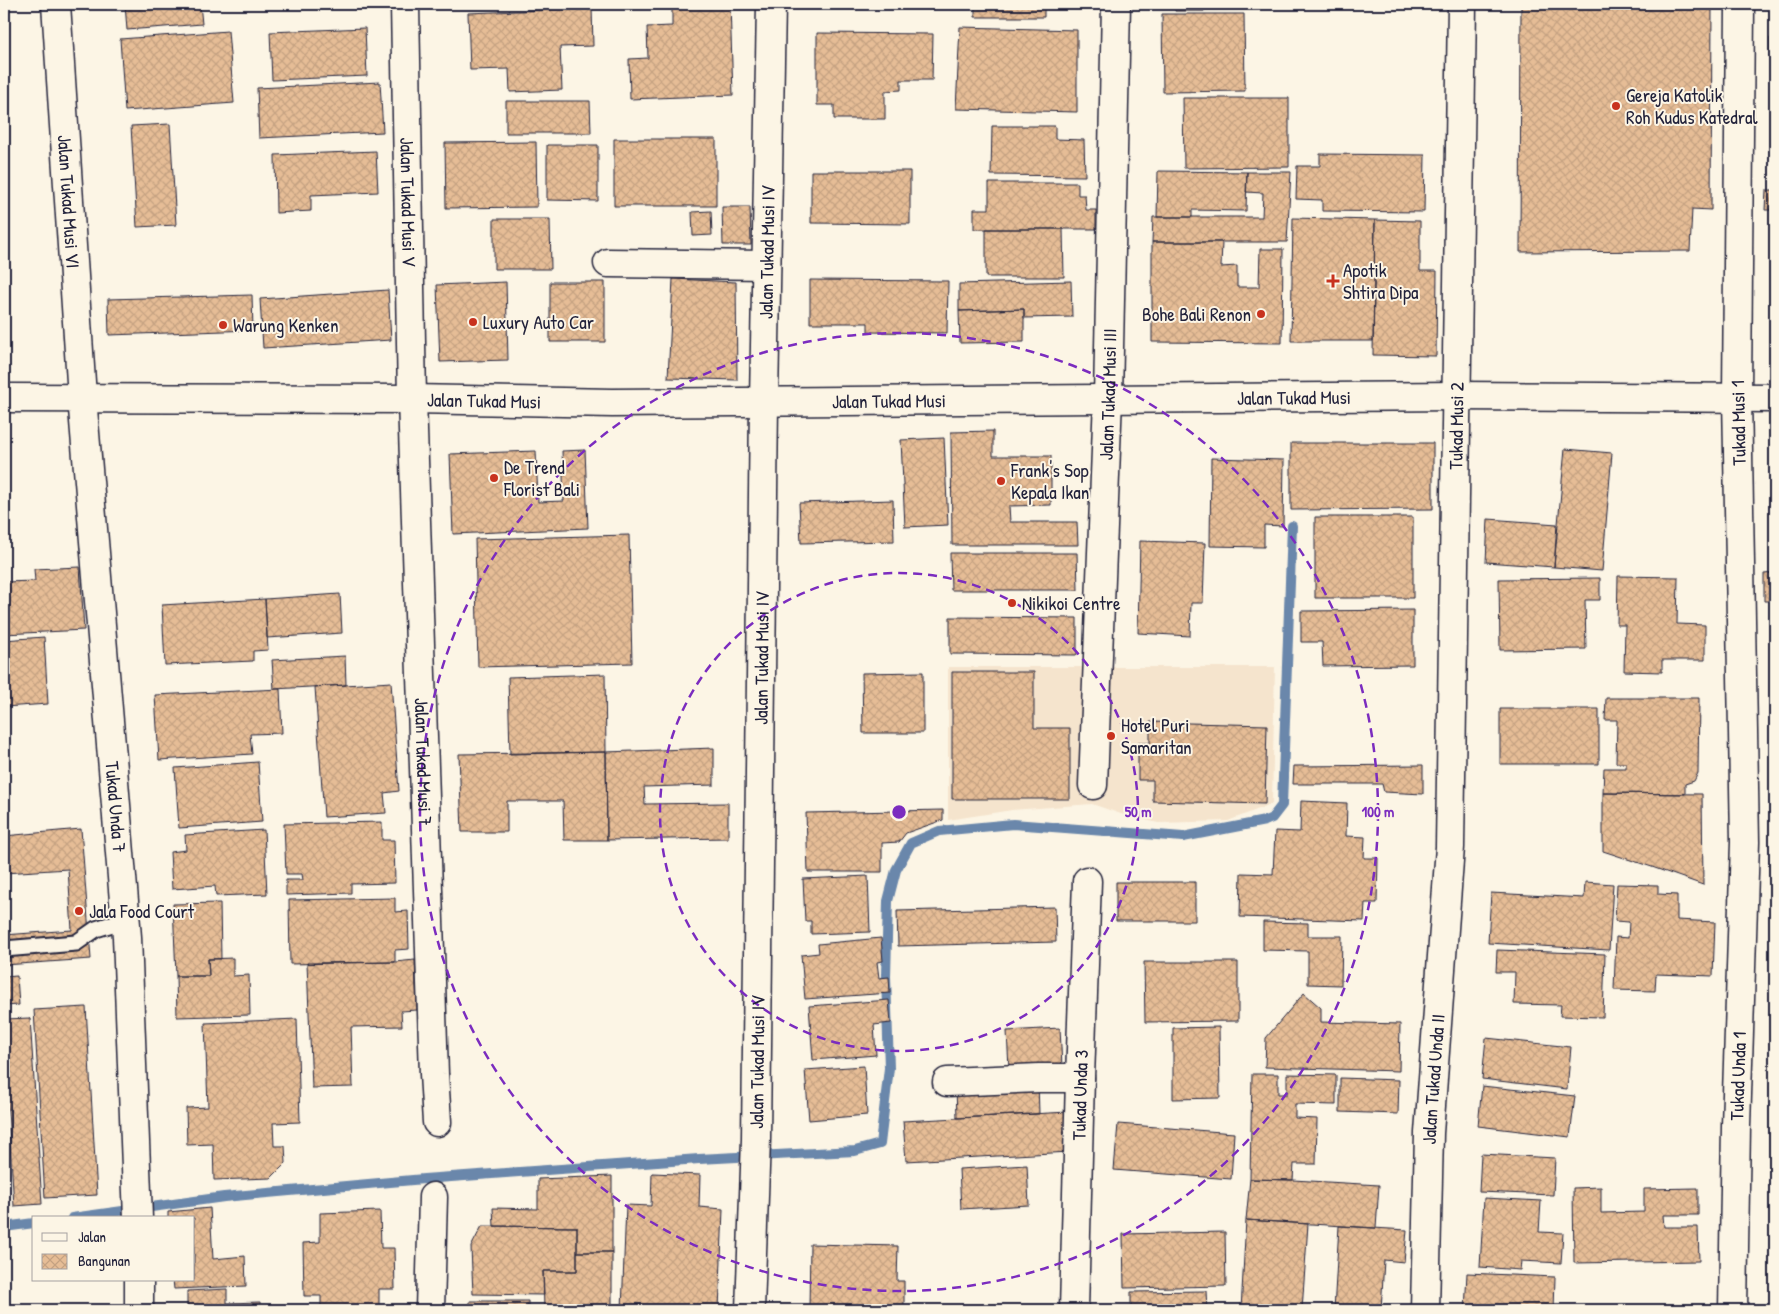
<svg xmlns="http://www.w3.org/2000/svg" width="1779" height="1314" viewBox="0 0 1779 1314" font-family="'Patrick Hand',sans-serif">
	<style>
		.built { fill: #f5e4cd }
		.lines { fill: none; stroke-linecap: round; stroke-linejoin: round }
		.stream { stroke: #6a87ab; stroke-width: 10 }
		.building { fill: url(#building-cross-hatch); stroke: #22223b }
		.service-casing { stroke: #22223b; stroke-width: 19 }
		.minor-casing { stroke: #22223b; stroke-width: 31 }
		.tertiary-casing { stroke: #22223b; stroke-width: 31 }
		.service { stroke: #fcf5e5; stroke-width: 15 }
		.minor { stroke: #fcf5e5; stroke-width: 28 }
		.tertiary { stroke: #fcf5e5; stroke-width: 28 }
		.ring { fill: none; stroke: #7b2cbf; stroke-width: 2.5; stroke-dasharray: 9 6 }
		.poi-dot { fill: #c8321e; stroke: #fcf5e5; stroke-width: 2 }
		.labels { text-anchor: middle; stroke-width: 4; stroke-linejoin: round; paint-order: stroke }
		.poi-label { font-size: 19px; fill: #22223b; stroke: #fcf5e5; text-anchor: start }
		.street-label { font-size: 19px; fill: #22223b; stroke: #fcf5e5 }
		.centre { fill: #7b2cbf; stroke: #fcf5e5; stroke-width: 2.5 }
		.ring-label { font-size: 15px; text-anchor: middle; font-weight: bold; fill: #7b2cbf; stroke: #fcf5e5; stroke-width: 4; stroke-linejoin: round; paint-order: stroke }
	</style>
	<defs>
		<pattern id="building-cross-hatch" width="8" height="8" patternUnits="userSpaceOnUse" patternTransform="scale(1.25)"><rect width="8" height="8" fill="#e6bd96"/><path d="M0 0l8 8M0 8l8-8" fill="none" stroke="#c5a282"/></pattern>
	</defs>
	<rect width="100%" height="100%" fill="#fcf5e5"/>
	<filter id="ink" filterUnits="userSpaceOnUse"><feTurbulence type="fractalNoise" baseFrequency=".02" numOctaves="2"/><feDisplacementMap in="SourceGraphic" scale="10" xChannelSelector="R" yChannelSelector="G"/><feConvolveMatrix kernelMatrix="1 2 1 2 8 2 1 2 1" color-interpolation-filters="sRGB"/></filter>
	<g filter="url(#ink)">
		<!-- built -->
		<path class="built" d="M948,667H1275L1272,804L1228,821L1158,823L1121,814L1092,804L1012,810L948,820Z"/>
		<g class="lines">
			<!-- stream -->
			<path class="stream" d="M72,1218L224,1197L424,1179L699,1159L855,1151L880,1144L889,1068L886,976L888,901L896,870L911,843L939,831L1013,824L1183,837L1265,821L1272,818L1282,805L1292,526
				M4,1227L34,1223"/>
		</g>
		<!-- building -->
		<path class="building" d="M125,4H200L202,24L127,30Z
			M730,4L733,95L630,99L629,59L648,58L647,27L672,26V5Z
			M975,4H1044V17H975Z
			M1175,4H1204V11H1175Z
			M1244,4H1288V7L1244,6Z
			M1521,4H1712L1711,210L1692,209L1690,251L1520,252Z
			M592,8L593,46L560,47L562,90L510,92L509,69L470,70L468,13Z
			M1162,14H1244L1245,91L1163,92Z
			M960,27L1077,30V112L956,109Z
			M365,28L367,76L272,80L270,32Z
			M228,31L234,103L125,111L120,39Z
			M817,33L933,34L932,80H901V90L885,91V119H834V105H817Z
			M1770,38H1775V65H1770Z
			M380,82L383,132L259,138L257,88Z
			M1183,98H1289V167L1184,168Z
			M506,101H590L591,133H506Z
			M170,124L176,225L137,227L131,126Z
			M992,126H1055V139L1084,140L1085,176L991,175Z
			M614,139H716V206H614Z
			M536,142L537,207L446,208L445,143Z
			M547,145H598V201L547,200Z
			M376,151L378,192L311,195V211L276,213L275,155Z
			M1320,154L1425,155L1424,212L1322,211V200L1296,199L1297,166H1320Z
			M811,171H910V224L811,223Z
			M1158,171L1247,172L1246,211L1192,210V217H1157Z
			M1247,172H1291L1287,242H1152L1153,217H1262L1263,193L1246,192Z
			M989,183H1078V195H1085L1086,210H1096V229H974V209H989Z
			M1766,190H1775V210H1765Z
			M722,207H750L751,245H723Z
			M711,211L712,235L693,236L692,212Z
			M1293,218L1375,220L1373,341H1291Z
			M494,219H550L551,269H494Z
			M1375,220L1420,221V271H1437L1436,356L1373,355Z
			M986,229H1063L1064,277H986Z
			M1152,242H1222L1221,267L1237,266V287H1259L1260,249H1283L1282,343L1152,342Z
			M673,279L736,282L737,380L668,378Z
			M810,280L948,281L947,333L868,332V323H810Z
			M1071,281L1072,317L1024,318V309L959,311V284Z
			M506,282L508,360L440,362L437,285Z
			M550,282H605V342H550Z
			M388,290L391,340L263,348L260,299Z
			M252,295L253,330L109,335L108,299Z
			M1024,309V342L960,343L959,311Z
			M993,431V456H1051V505L1009,506L1010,522H1077L1078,545H952L951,432Z
			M944,438L948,525L905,527L901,440Z
			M1291,443H1433V509L1291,510Z
			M1565,449L1612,453L1602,571L1554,567Z
			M585,450L588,528L453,534L450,454L536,451L538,502L564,501L562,451Z
			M1211,458L1284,460L1283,526L1264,525V547L1210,546Z
			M893,500L894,541L801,543L799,503Z
			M1315,517H1413V598H1315Z
			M1488,519L1557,524L1554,567L1486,562Z
			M629,535L632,663L478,667L475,539Z
			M1140,541L1205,543L1203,603H1191L1190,636L1138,633Z
			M950,553H1077L1078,590H951Z
			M80,567L84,630L4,634V582L35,581L34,569Z
			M1775,573V601H1764V574Z
			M1618,576L1678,577L1677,624L1705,625V660H1662V672L1624,671L1625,625H1617Z
			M1600,578V600H1585L1586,649L1500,650L1499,579Z
			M340,594L342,633L267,638L265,599Z
			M265,599L268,650L253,651V661L165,665L162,605Z
			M1413,610V665L1323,666L1322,642H1301V611Z
			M950,617L1077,618V655L950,654Z
			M44,637L48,704L4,707V640Z
			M345,656L346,685L274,689L272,660Z
			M923,672V733H863L862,673Z
			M952,672H1034V728H1070V799H952Z
			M605,674L606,752L510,754L508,677Z
			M391,682L399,791L384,793L386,813L324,817L315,687Z
			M280,689L282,733L250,734L252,754L159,760L155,695Z
			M1606,698H1699L1698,773L1694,781L1685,784V794L1603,793L1604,768H1626V763H1616L1617,720H1605Z
			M1500,709H1599V764H1500Z
			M1150,722L1267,725L1265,804L1153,801V780H1138V743H1150Z
			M714,748V785L644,787L645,804L728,803V838L607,840L606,752Z
			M606,752L607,840H564L563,801H507V832H462L459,754Z
			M258,762L262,822L179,828L175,768Z
			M1423,765V794L1384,792L1382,784H1293L1294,766Z
			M1603,793L1702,794L1703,885L1652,867L1603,851Z
			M1301,801L1347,803L1346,836L1365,837L1364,858H1378L1377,903H1365L1364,921L1240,917L1241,873L1273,874L1275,831L1300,832Z
			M943,810V820L906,833L899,842L882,843V872H808L806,813Z
			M382,822V840H394L395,883L351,884V893L286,895V880H303L302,874H286L284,824Z
			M81,829L91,959L4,965V935L72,930L68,869L4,873V836Z
			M264,830L267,894L216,896L215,886L172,889L170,852L186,850L185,835Z
			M868,876L870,932L811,934V921H805L803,879Z
			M1116,882H1195V921H1116Z
			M1585,882L1613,884L1609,950L1488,943L1491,893L1584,898Z
			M1617,884L1658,885V894L1677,895V920L1715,922L1713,976L1656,974L1655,991L1614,990L1616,937L1628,938L1629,922L1615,921Z
			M395,898V912L408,911L409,949L395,950V962L290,964L289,900Z
			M220,903L221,959H208L209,976H176L173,904Z
			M1055,907L1056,942L898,946L897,911Z
			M1263,922L1308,923V936H1342L1341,985L1308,984V951L1263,950Z
			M881,938L883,961L877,962L879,978L889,977L890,993L805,999L801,955L819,953L818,944Z
			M1497,950L1605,954L1603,1017L1560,1016L1561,1005L1514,1004L1515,972H1496Z
			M233,958V976L249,975L250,1015L177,1017L176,976H209L208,959Z
			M415,960L417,1010L401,1011L402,1026L351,1027L353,1087L312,1088L307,963L395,962Z
			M1144,962H1238V1021L1145,1022Z
			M17,976L19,1005L4,1006V977Z
			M1304,993L1321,1008V1022L1400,1024L1399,1071L1265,1067L1266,1038Z
			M889,1000L891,1023L874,1025L876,1055L813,1060L809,1006Z
			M86,1007L97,1195L45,1198L34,1010Z
			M1775,1010V1050L1771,1049Z
			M30,1018L42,1204L14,1206L4,1047V1019Z
			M297,1019L300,1122L273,1123L274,1146H285L286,1163L271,1178L214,1180L213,1144L187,1145L186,1108L208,1107L205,1023Z
			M1219,1027L1220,1098L1173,1099V1028Z
			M1060,1028L1062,1067L1009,1069L1007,1031Z
			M1486,1038L1571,1047L1567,1089L1482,1079Z
			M864,1066L867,1115L809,1120L805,1070Z
			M1252,1074H1278V1094H1287V1074L1336,1075V1105L1295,1104V1118L1317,1119L1316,1164H1294L1293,1180L1250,1179Z
			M1340,1078L1399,1080L1398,1114L1340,1112Z
			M1038,1082L1039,1114L957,1118L956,1086Z
			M1482,1086L1575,1096L1570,1137L1478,1126Z
			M1068,1112L1070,1152L906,1161L903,1121Z
			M1118,1124L1234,1133L1231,1179L1114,1170Z
			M1481,1154L1555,1158L1553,1195L1479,1192Z
			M1027,1165L1029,1205L961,1209L959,1169Z
			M4,1172L6,1198L4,1199Z
			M652,1173L700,1175L699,1207L723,1209L719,1310H622L626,1205L651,1206Z
			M612,1176V1252H577V1227L494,1226L493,1208L538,1209V1179Z
			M1250,1179L1293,1180L1379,1185L1376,1228L1246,1220Z
			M1601,1187V1213L1644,1212V1189L1698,1188V1215H1663L1664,1227H1698L1699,1261L1574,1263L1573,1188Z
			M1484,1198L1541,1201L1539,1232L1563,1233L1561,1263L1521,1261L1520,1270L1480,1267Z
			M210,1208L213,1259L245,1256L246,1286L174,1289L173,1280H194V1218H168V1212Z
			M380,1211L381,1248H394L395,1289H379V1308L321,1309V1296H304L303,1243L320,1242V1213Z
			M1246,1220L1308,1224L1302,1310H1241Z
			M482,1226L577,1227V1271H543L544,1295L473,1294L471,1247Z
			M1339,1226L1407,1230L1404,1262L1384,1260L1381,1310H1334Z
			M1225,1232L1226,1286L1124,1288L1123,1234Z
			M810,1244L898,1246L897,1281H904V1310H809Z
			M577,1252H612V1310H544L543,1271H577Z
			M1467,1273L1555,1277L1554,1310H1465Z
			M227,1289V1303L260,1302V1310H187V1291Z
			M1206,1291L1207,1310H1131V1292Z
			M470,1301H528V1310H470Z"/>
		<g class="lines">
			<defs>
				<path id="service" d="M4,949L76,943L96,929L125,920"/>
				<g id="minor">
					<path id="s1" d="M56,4L82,397L127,937L138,1218"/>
					<path id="s2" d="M405,4L412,399L434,1074L437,1122"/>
					<path d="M608,263L766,265"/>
					<path id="s3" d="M1093,785L1108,398L1116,4"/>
					<path d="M947,1082L1039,1078H1080"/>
					<path d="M139,1280V1310"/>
					<path d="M430,1310L433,1197"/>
					<path id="s4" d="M750,1310L756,1139L764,402L771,4"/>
					<path id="s5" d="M1074,1310L1080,1078L1087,881"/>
					<path id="s6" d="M1425,1310L1429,1133L1450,847L1462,4"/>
					<path id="s7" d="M1733,1310L1736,1126L1745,842L1737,397L1740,4"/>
				</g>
				<g id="tertiary">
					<path id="s8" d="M4,398L412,399L612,403L1457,396L1775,398"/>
				</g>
			</defs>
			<!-- service casing -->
			<use href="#service" class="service-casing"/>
			<!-- minor casing -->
			<use href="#minor" class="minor-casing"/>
			<!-- tertiary casing -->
			<use href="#tertiary" class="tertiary-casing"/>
			<!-- service -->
			<use href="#service" class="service"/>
			<!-- minor -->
			<use href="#minor" class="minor"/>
			<!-- tertiary -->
			<use href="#tertiary" class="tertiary"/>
		</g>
	</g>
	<!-- distance rings -->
	<g class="ring">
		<circle cx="899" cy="812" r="239"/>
		<circle cx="899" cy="812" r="479"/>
	</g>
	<!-- markers -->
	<g class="poi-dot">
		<circle cx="1616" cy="106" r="5"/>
		<path d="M1330.5 273.5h5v5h5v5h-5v5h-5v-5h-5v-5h5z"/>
		<circle cx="1261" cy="314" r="5"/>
		<circle cx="473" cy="322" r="5"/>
		<circle cx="223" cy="325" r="5"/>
		<circle cx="494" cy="478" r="5"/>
		<circle cx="1001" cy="481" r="5"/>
		<circle cx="1012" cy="603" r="5"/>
		<circle cx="1111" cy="736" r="5"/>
		<circle cx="79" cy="911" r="5"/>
	</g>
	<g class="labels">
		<!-- poi labels -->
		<g class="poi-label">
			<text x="1626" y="102">Gereja Katolik<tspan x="1626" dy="22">Roh Kudus Katedral</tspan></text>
			<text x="1343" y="277">Apotik<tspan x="1343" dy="22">Shtira Dipa</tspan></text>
			<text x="1251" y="321" text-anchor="end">Bohe Bali Renon</text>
			<text x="483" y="329">Luxury Auto Car</text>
			<text x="233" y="332">Warung Kenken</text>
			<text x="504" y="474">De Trend<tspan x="504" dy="22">Florist Bali</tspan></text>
			<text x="1011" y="477">Frank's Sop<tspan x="1011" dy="22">Kepala Ikan</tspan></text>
			<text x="1022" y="610">Nikikoi Centre</text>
			<text x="1121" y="732">Hotel Puri<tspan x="1121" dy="22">Samaritan</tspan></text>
			<text x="89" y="918">Jala Food Court</text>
		</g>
		<!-- street labels -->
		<g class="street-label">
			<text dy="7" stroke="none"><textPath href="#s1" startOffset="198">Jalan Tukad Musi VI</textPath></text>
			<text dy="7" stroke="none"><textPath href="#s2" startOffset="198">Jalan Tukad Musi V</textPath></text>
			<text dy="7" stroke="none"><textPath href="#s4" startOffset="1058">Jalan Tukad Musi IV</textPath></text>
			<text dy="7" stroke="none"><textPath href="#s3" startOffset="391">Jalan Tukad Musi III</textPath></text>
			<text dy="7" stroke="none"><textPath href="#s8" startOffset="1290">Jalan Tukad Musi</textPath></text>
			<text dy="7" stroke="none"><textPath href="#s8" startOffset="480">Jalan Tukad Musi</textPath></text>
			<text dy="7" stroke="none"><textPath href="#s8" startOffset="885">Jalan Tukad Musi</textPath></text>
			<text transform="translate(1738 423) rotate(-91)" y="7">Tukad Musi 1</text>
			<text dy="7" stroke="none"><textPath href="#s6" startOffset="885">Tukad Musi 2</textPath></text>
			<text dy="7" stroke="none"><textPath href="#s4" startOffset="652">Jalan Tukad Musi IV</textPath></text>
			<text dy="7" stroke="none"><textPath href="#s2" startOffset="758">Jalan Tukad Musi 7</textPath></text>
			<text dy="7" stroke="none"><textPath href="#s1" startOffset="805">Tukad Unda 7</textPath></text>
			<text dy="7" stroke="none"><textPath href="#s4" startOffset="248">Jalan Tukad Musi IV</textPath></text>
			<text dy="7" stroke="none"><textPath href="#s7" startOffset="234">Tukad Unda 1</textPath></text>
			<text dy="7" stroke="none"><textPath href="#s6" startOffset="231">Jalan Tukad Unda II</textPath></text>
			<text dy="7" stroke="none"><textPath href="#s5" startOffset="215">Tukad Unda 3</textPath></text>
		</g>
	</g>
	<circle cx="899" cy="812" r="8" class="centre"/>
	<g class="ring-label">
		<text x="1138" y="817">50 m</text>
		<text x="1378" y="817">100 m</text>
	</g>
	<!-- margin -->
	<rect width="1779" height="1314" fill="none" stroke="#fcf5e5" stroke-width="20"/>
	<rect x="10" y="10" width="1759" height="1294" fill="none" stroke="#22223b" stroke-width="2" filter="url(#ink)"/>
	<!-- legend -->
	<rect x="32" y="1216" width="162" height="65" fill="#fcf5e5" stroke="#a5a1a1"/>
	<rect x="42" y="1233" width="25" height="8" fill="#fcf5e5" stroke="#a5a1a1"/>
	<text x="78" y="1242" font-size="15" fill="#22223b">Jalan</text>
	<rect x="42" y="1254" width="25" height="15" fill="url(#building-cross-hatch)" stroke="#a5a1a1"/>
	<text x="78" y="1266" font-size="15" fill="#22223b">Bangunan</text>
</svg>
